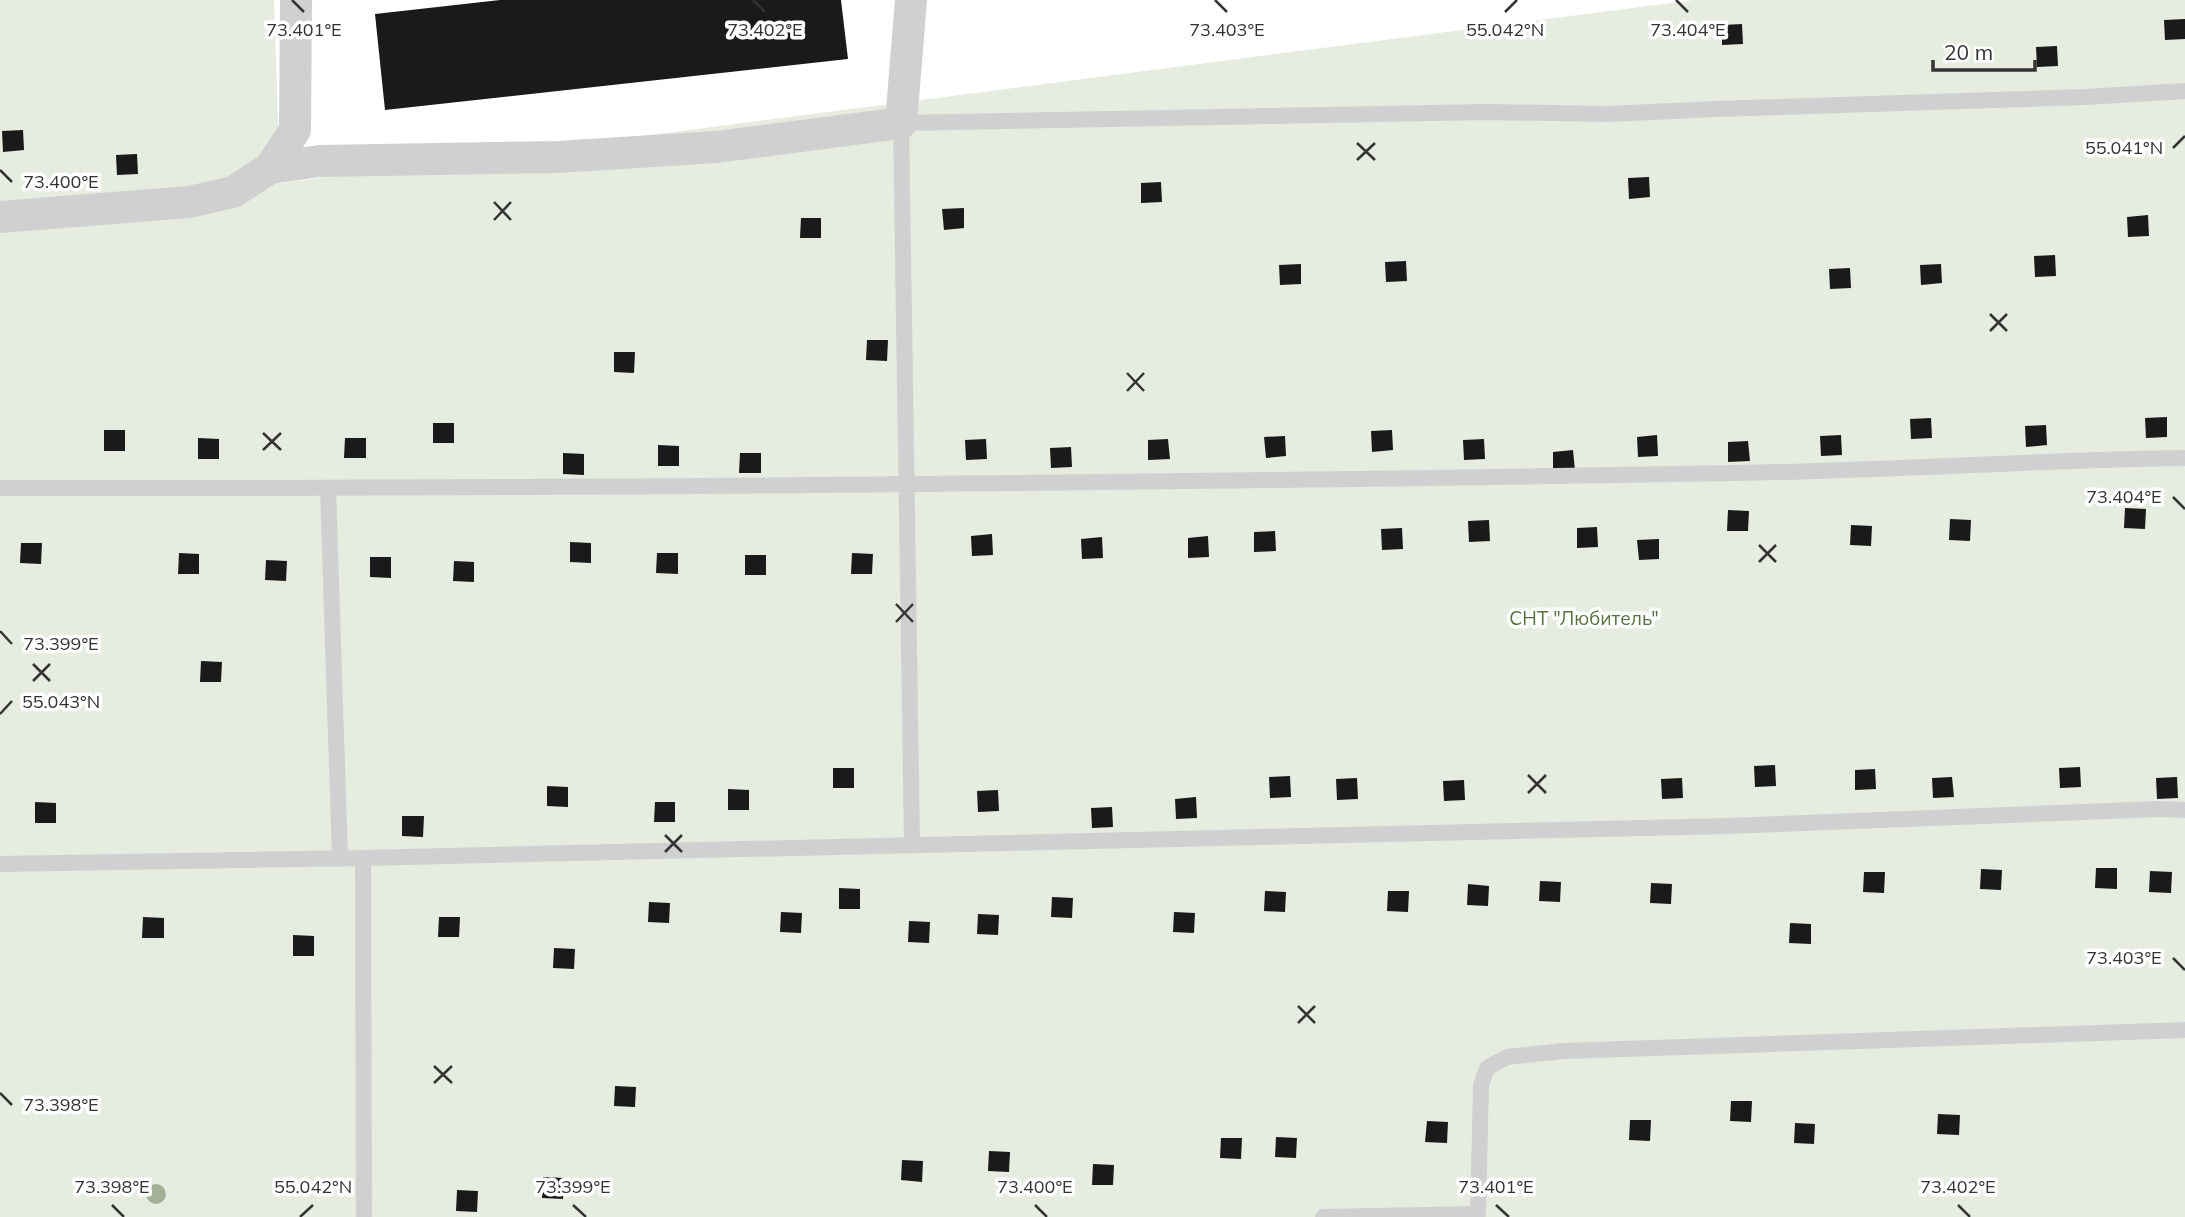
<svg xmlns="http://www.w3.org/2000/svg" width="2185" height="1217" viewBox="0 0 2185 1217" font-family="Mulish,sans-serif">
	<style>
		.green { fill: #e6ecdf }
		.building { fill: #1a1a1a }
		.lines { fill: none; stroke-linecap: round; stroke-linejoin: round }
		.lane { stroke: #d0d0d0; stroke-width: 16 }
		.street { stroke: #d0d0d0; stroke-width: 32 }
		.tree { fill: #a2b095 }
		.ticks { fill: none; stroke: #333; stroke-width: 2.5 }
		.labels { text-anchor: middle; stroke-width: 7; stroke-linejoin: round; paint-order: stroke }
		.park-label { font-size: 19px; fill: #56703f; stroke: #fff }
		.ticks-label { font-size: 18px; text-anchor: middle; fill: #333; stroke: #fff; stroke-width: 7; stroke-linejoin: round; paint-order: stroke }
	</style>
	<rect width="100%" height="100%" fill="#fff"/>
	<!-- green -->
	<path class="green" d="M0,0H274L280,183L1694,0H2185V1217H0Z"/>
	<!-- building -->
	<path class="building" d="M500,0H841L848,59L385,110L375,14Z
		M2185,19V39L2165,40L2164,20Z
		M1742,24L1743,44L1722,45V25Z
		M2057,46L2058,66L2037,67L2036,47Z
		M23,130L24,150L3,152L2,131Z
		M137,154L138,174L117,175L116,155Z
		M1649,177L1650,197L1629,199L1628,178Z
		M1161,182L1162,202L1141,203V183Z
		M964,208V228L944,230L942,209Z
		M2148,215L2149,236L2128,237L2127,217Z
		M801,218H821V238H800Z
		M2055,255L2056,276L2035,277L2034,256Z
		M1406,261L1407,281L1386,282L1385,262Z
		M1301,264V284L1280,285L1279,265Z
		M1941,264L1942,283L1921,285L1920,265Z
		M1850,268L1851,288L1830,289L1829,269Z
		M867,340H888L887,361L866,360Z
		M614,352H635L634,373L614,372Z
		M2167,417V437L2146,438L2145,418Z
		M1931,418L1932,438L1911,439L1910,419Z
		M433,423H454V443H433Z
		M2046,425L2047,445L2026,447L2025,426Z
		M104,430H125V451H104Z
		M1392,430L1393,450L1372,452L1371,431Z
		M1657,435L1658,456L1638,457L1637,437Z
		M1841,435L1842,455L1821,456L1820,436Z
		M1285,436L1286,456L1266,458L1264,437Z
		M198,438L219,439V459H198Z
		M345,438H366V458H344Z
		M986,439L987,459L966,460L965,440Z
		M1168,439L1170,459L1148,460V440Z
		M1484,439L1485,459L1464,460L1463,440Z
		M1748,441L1750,461L1728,462V442Z
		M658,445L679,446V466H658Z
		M1071,447L1072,467L1051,468L1050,448Z
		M1573,450L1575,471L1553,472V452Z
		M563,453L584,454V475L563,474Z
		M740,453H761V473H739Z
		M2125,508L2146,509L2145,529L2124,528Z
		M1728,510L1749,511L1748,531H1727Z
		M1950,519L1971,520L1970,541L1949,540Z
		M1489,520L1490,541L1469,542L1468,521Z
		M1851,525L1872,526L1871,546L1850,545Z
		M1597,527L1598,547L1577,548V528Z
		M1402,528L1403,549L1382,550L1381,529Z
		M1275,531L1276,551L1254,552V532Z
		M992,534L993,555L972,556L971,536Z
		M1208,536L1209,557L1188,558V538Z
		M1102,537L1103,558L1082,559L1081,539Z
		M1659,539V559L1639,560L1637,540Z
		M570,542L591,543V563L570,562Z
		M21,543H42L41,564L20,563Z
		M179,553L199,554V574H178Z
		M657,553H678V574L656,573Z
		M852,553L873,554L872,574H851Z
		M745,555H766V575H745Z
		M370,557H391V578L370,577Z
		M266,560L287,561L286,581L265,580Z
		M454,561L474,562V582L453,581Z
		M201,661L222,662L221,682H200Z
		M1775,765L1776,786L1755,787L1754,766Z
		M2080,767L2081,787L2060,788L2059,768Z
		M833,768H854V788H833Z
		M1875,769L1876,789L1855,790V770Z
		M1290,776L1291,797L1270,798L1269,777Z
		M1952,777L1954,797L1933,798L1932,778Z
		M2177,777L2178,798L2157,799L2156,778Z
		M1357,778L1358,799L1337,800L1336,779Z
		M1682,778L1683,798L1662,799L1661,779Z
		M1464,780L1465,800L1444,801L1443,781Z
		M547,786L568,787V807L547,806Z
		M728,789L749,790V810H728Z
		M998,790L999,811L978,812L977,791Z
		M1196,797L1197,818L1176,819L1175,799Z
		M35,802L56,803V823H35Z
		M655,802H675V822H654Z
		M1112,807L1113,827L1092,828L1091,808Z
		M402,816H424L423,837L402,836Z
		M2096,868H2117V889L2095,888Z
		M1981,869L2002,870L2001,890L1980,889Z
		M2150,871L2172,872L2171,893L2149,892Z
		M1864,872H1885L1884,893L1863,892Z
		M1540,881L1561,882L1560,902L1539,901Z
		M1651,883L1672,884L1671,904L1650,903Z
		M1468,884L1489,886L1488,906L1467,905Z
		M839,888L860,889V909H839Z
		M1265,891L1286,892L1285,912L1264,911Z
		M1388,891H1409L1408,912L1387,911Z
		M1052,897L1073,898L1072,918L1051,917Z
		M649,902L670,903L669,923L648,922Z
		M781,912L802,913L801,933L780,932Z
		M1174,912L1195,913L1194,933L1173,932Z
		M978,914L999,915L998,935L977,934Z
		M143,917L164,918V938H142Z
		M439,917H460L459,937H438Z
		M909,921L930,922L929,943L908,942Z
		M1790,923L1811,924V944L1789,943Z
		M293,935L314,936V956H293Z
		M554,948L575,949L574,969L553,968Z
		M615,1086L636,1087L635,1107L614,1106Z
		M1731,1101H1752L1751,1122L1730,1121Z
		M1938,1114L1960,1115L1959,1135L1937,1134Z
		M1630,1120H1651L1650,1141L1629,1140Z
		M1427,1121L1448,1122L1447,1143L1425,1142Z
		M1795,1123L1815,1124L1814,1144L1794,1143Z
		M1276,1137L1297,1138L1296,1158L1275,1157Z
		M1221,1138H1242L1241,1159L1220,1158Z
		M989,1151L1010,1152L1009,1172L988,1171Z
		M902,1160L923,1161L922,1182L901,1180Z
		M1093,1164L1114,1165L1113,1185H1092Z
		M543,1177L564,1178L563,1199L542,1198Z
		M457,1190L478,1191L477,1212L456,1211Z"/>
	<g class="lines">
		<!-- lane -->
		<path class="lane" d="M0,488C578,489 1157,483 1735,473C1885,471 2035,460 2185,458
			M328,489L340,859
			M912,844L901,123L1486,112L1609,114L1715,109L2086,97L2185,91
			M363,858L364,1217
			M0,864L363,858L1728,826L2159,809L2185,810
			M1323,1217L1478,1214L1481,1085L1487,1068L1507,1057L1563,1051L2185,1030"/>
		<!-- street -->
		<path class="street" d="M270,168L320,161L558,157L716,147L901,123L911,0
			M0,217L189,202L233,192L270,168L295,130L296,0"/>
	</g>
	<!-- trees -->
	<circle class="tree" cx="156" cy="1194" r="10"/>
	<!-- ticks -->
	<path class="ticks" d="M292,0L304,12M753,0L765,12M1215,0L1227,12M1676,0L1688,12M1505,12L1517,0M1357,143L1375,160M2173,148L2185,136M1357,160L1375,143M0,170L12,182M494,202L511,220M494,220L511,202M1990,314L2007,331M1990,331L2007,314M1127,373L1144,391M1127,391L1144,373M263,433L281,450M263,450L281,433M2173,497L2185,509M1759,545L1776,562M1759,562L1776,545M896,604L913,622M896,622L913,604M0,631L12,644M33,664L50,681M33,681L50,664M0,714L12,701M1528,775L1546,793M1528,793L1546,775M665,835L682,852M665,852L682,835M2173,958L2185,970M1298,1006L1315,1023M1298,1023L1315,1006M434,1066L452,1083M434,1083L452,1066M0,1093L12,1105M112,1205L124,1217M573,1205L586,1217M1035,1205L1047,1217M1496,1205L1509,1217M1958,1205L1970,1217M300,1217L313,1205"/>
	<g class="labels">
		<!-- park labels -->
		<g class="park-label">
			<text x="1584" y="625">СНТ "Любитель"</text>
		</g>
	</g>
	<g class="ticks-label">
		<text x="304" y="36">73.401°E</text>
		<text x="765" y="36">73.402°E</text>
		<text x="1227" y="36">73.403°E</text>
		<text x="1505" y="36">55.042°N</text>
		<text x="1688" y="36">73.404°E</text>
		<text x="2124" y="154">55.041°N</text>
		<text x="61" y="188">73.400°E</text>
		<text x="2124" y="503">73.404°E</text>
		<text x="61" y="650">73.399°E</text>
		<text x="61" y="708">55.043°N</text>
		<text x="2124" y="964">73.403°E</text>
		<text x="61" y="1111">73.398°E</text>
		<text x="313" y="1193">55.042°N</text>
		<text x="112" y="1193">73.398°E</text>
		<text x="573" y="1193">73.399°E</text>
		<text x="1035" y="1193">73.400°E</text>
		<text x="1496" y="1193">73.401°E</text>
		<text x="1958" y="1193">73.402°E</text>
	</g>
	<!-- scale -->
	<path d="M1933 60v10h102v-10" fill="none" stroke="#333333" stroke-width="3.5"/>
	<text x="1944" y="60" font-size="21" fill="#333333" stroke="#ffffff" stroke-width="5" paint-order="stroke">20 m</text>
</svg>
